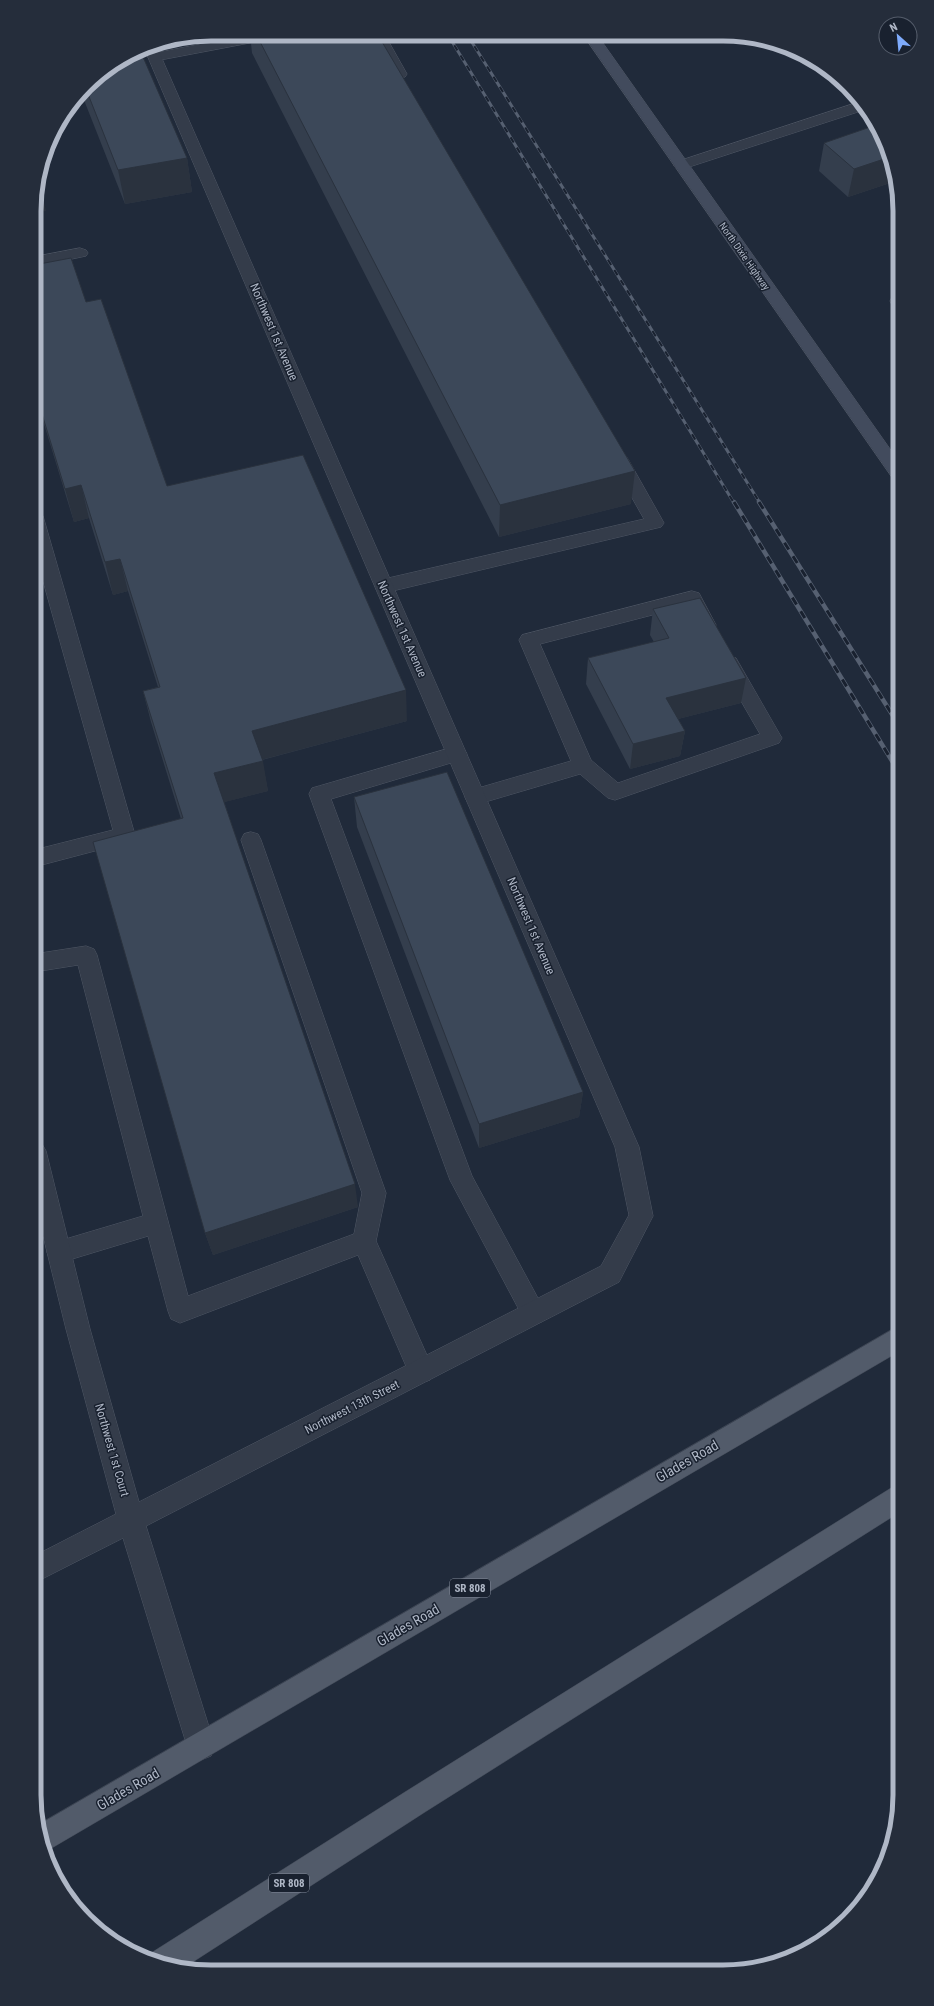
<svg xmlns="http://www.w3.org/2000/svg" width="934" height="2006" viewBox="0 0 934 2006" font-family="'Roboto Condensed',sans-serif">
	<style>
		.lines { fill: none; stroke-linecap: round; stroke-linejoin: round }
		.lane-casing { stroke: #4f5765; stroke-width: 1 }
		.street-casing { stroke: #4f5765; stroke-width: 1 }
		.secondary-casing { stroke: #4f5765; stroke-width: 1 }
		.primary-casing { stroke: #3d4553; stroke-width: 1 }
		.lane { fill: #343c4a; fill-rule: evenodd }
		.street { fill: #343c4a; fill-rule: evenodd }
		.secondary { fill: #424b5d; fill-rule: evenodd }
		.primary { fill: #525b6a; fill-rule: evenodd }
		.rail-far1-casing { stroke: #566071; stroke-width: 3 }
		.rail-casing { stroke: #566071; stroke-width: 4.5 }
		.rail-far1 { stroke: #19212f; stroke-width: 2; stroke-dasharray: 6; stroke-linecap: butt }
		.rail { stroke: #19212f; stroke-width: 3; stroke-dasharray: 8; stroke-linecap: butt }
		.wall { fill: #343e4d }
		.shaded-wall { fill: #2a323e }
		.building { fill: #3c4859; stroke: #2a323e }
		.labels { text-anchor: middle; stroke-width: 3; stroke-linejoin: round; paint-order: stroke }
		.far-street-label { font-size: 10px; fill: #afb7c6; stroke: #19212f }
		.shield { fill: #19212f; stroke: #828a99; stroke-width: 1 }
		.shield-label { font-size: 11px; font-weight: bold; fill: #afb7c6 }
		.street-label { font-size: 12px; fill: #afb7c6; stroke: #19212f }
		.near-street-label { font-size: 14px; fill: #afb7c6; stroke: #19212f }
		.rim { fill: none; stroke: #afb7c6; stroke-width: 5 }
	</style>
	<rect width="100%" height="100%" fill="#202a3a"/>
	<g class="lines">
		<defs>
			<path id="lane" d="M252,34H283L276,38L155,61L150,60L148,57L150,54L155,53Z
				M371,35H385L407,74L405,77H395Z
				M859,102L867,109L686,168H676L673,165L676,162Z
				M80,248L86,250L88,253L86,256L34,267V257Z
				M900,295V306L892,305L890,301L892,297Z
				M619,453L625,455L628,459L664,523L661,527L384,593L377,591L375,586L377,581L384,579L644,519L610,459L613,455Z
				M34,510L40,512L43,516L135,835L132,841L125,843L34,867V850L113,830L34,549Z
				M692,591L699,593L716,625L714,630L707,632L700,630L687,606L540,644L591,760L618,783L760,734L719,663L722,658L729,656L736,658L779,733L782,738L779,743L615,800L608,798L580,774L475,805L468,803L465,797L468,791L571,761L519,640L522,635Z
				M457,746L464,749L467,754L464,759L331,799L472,1176L546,1313L543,1321L534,1325L525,1321L450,1180L309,794L312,788L319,786Z
				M251,832L258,834L261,840L386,1193L376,1241L434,1371L430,1380L421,1383L412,1380L358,1255L180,1323L171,1319L168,1311L148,1236L59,1263L50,1260L47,1252L50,1244L59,1241L143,1216L78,965L34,972V954L86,946L94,949L97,955L188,1296L354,1234L362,1193L241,840L244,834Z"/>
			<path id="street" d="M156,45L639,1147L653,1216L619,1282L146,1526L215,1746L211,1756L201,1760L191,1756L187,1746L123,1538L34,1583V1556L116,1514L66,1329L34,1199V1141L42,1144L46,1151L90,1329L139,1502L601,1266L629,1215L615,1147L144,48Z"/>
			<path id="secondary" d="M584,36H598L900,463V482L894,480Z"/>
			<path id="primary" d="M900,1325V1351L45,1852L40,1841L38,1825Z
				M900,1484V1512L425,1812L182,1969L149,1959L151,1953L405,1792L891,1488Z"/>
		</defs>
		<!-- lane casing -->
		<use href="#lane" class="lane-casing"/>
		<!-- street casing -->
		<use href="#street" class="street-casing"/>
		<!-- secondary casing -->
		<use href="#secondary" class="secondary-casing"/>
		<!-- primary casing -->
		<use href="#primary" class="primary-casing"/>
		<!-- lane -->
		<use href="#lane" class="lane"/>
		<!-- street -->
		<use href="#street" class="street"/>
		<!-- secondary -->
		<use href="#secondary" class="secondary"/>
		<!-- primary -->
		<use href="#primary" class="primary"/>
		<defs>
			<path id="rail-far1" d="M448,35L734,503
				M468,36L760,503"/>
			<path id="rail" d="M734,502L900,774
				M759,502L900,727"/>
		</defs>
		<!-- rail-far1 casing -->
		<use href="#rail-far1" class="rail-far1-casing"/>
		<!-- rail casing -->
		<use href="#rail" class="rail-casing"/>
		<!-- rail-far1 -->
		<use href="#rail-far1" class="rail-far1"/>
		<!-- rail -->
		<use href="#rail" class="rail"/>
	</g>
	<!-- wall -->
	<path class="wall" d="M250,34L378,35L631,504L499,537L252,53Z
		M94,78L187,158L192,192L125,204L82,95Z
		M824,143L894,165L896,181L848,197L819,171Z
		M34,265L86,302L167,486L407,721L262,760L268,791L224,802L358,1207L213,1255L205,1233L181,819L151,722L143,691L158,687L128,591L113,595L89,518L74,522L34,391Z
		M653,609L741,703L678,719L685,731L680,756L630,769L586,684L588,658L654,642L650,635Z
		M354,797L583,1092L579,1117L479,1148L357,827Z"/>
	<!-- shaded-wall -->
	<path class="shaded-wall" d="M890,157L894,165L896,181L848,197L854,169Z
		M187,158L192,192L125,204L118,170Z
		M39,181L46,211L34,213V200Z
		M635,471L631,504L499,537L500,505Z
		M81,485L89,518L74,522L65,489Z
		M120,559L128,591L113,595L105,562Z
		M746,678L741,703L662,723L666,698Z
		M406,690L407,721L257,761L252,731Z
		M685,731L680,756L630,769L633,744Z
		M263,761L268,791L221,803L214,773Z
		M583,1092L579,1117L479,1148V1124Z
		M355,1184L358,1207L213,1255L205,1233Z"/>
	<!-- building -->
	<path class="building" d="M256,34L378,35L635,471L500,505Z
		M140,50L187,158L118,170L86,89L94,78Z
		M876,125L890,157L854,169L824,143Z
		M71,258L86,302L101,299L167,486L303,455L406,690L252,731L263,761L214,773L355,1184L205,1233L93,842L183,818L143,691L160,687L120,559L105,562L81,485L65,489L34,388V265Z
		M700,598L746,678L666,698L685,731L633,744L588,658L669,638L653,609Z
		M447,772L583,1092L479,1124L354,797Z"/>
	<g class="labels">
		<!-- far-street labels -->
		<g class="far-street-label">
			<text transform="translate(745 256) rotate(55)" y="4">North Dixie Highway</text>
		</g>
		<!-- shield labels -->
		<g class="shield">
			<rect x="450" y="1579" width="40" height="18" rx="3"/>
			<rect x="269" y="1874" width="40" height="18" rx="3"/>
		</g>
		<g class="shield-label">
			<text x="470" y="1592">SR 808</text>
			<text x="289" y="1887">SR 808</text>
		</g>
		<!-- street labels -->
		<g class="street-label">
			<text transform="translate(274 332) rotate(67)" y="4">Northwest 1st Avenue</text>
			<text transform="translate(402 629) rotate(66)" y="4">Northwest 1st Avenue</text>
			<text transform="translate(531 926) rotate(67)" y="4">Northwest 1st Avenue</text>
			<text transform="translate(352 1407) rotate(-27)" y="4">Northwest 13th Street</text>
			<text transform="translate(112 1450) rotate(74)" y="4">Northwest 1st Court</text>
		</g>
		<!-- near-street labels -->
		<g class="near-street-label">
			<text transform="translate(687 1461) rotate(-30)" y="5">Glades Road</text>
			<text transform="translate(408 1625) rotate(-30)" y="5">Glades Road</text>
			<text transform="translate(128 1789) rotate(-30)" y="5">Glades Road</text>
		</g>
	</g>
	<!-- crop -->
	<path d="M0 0H934V2006H0ZM211 41H723A170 170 0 0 1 893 211V1795A170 170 0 0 1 723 1965H211A170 170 0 0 1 41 1795V211A170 170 0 0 1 211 41Z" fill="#252d3b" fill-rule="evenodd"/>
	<path class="rim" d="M211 41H723A170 170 0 0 1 893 211V1795A170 170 0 0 1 723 1965H211A170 170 0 0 1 41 1795V211A170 170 0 0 1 211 41Z"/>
	<!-- north arrow -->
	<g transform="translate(898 36) rotate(333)"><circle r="19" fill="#19212f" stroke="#555d6b"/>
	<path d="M0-3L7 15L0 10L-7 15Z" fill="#7eabfc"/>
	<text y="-6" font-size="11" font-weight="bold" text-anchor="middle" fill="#afb7c6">N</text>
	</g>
</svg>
